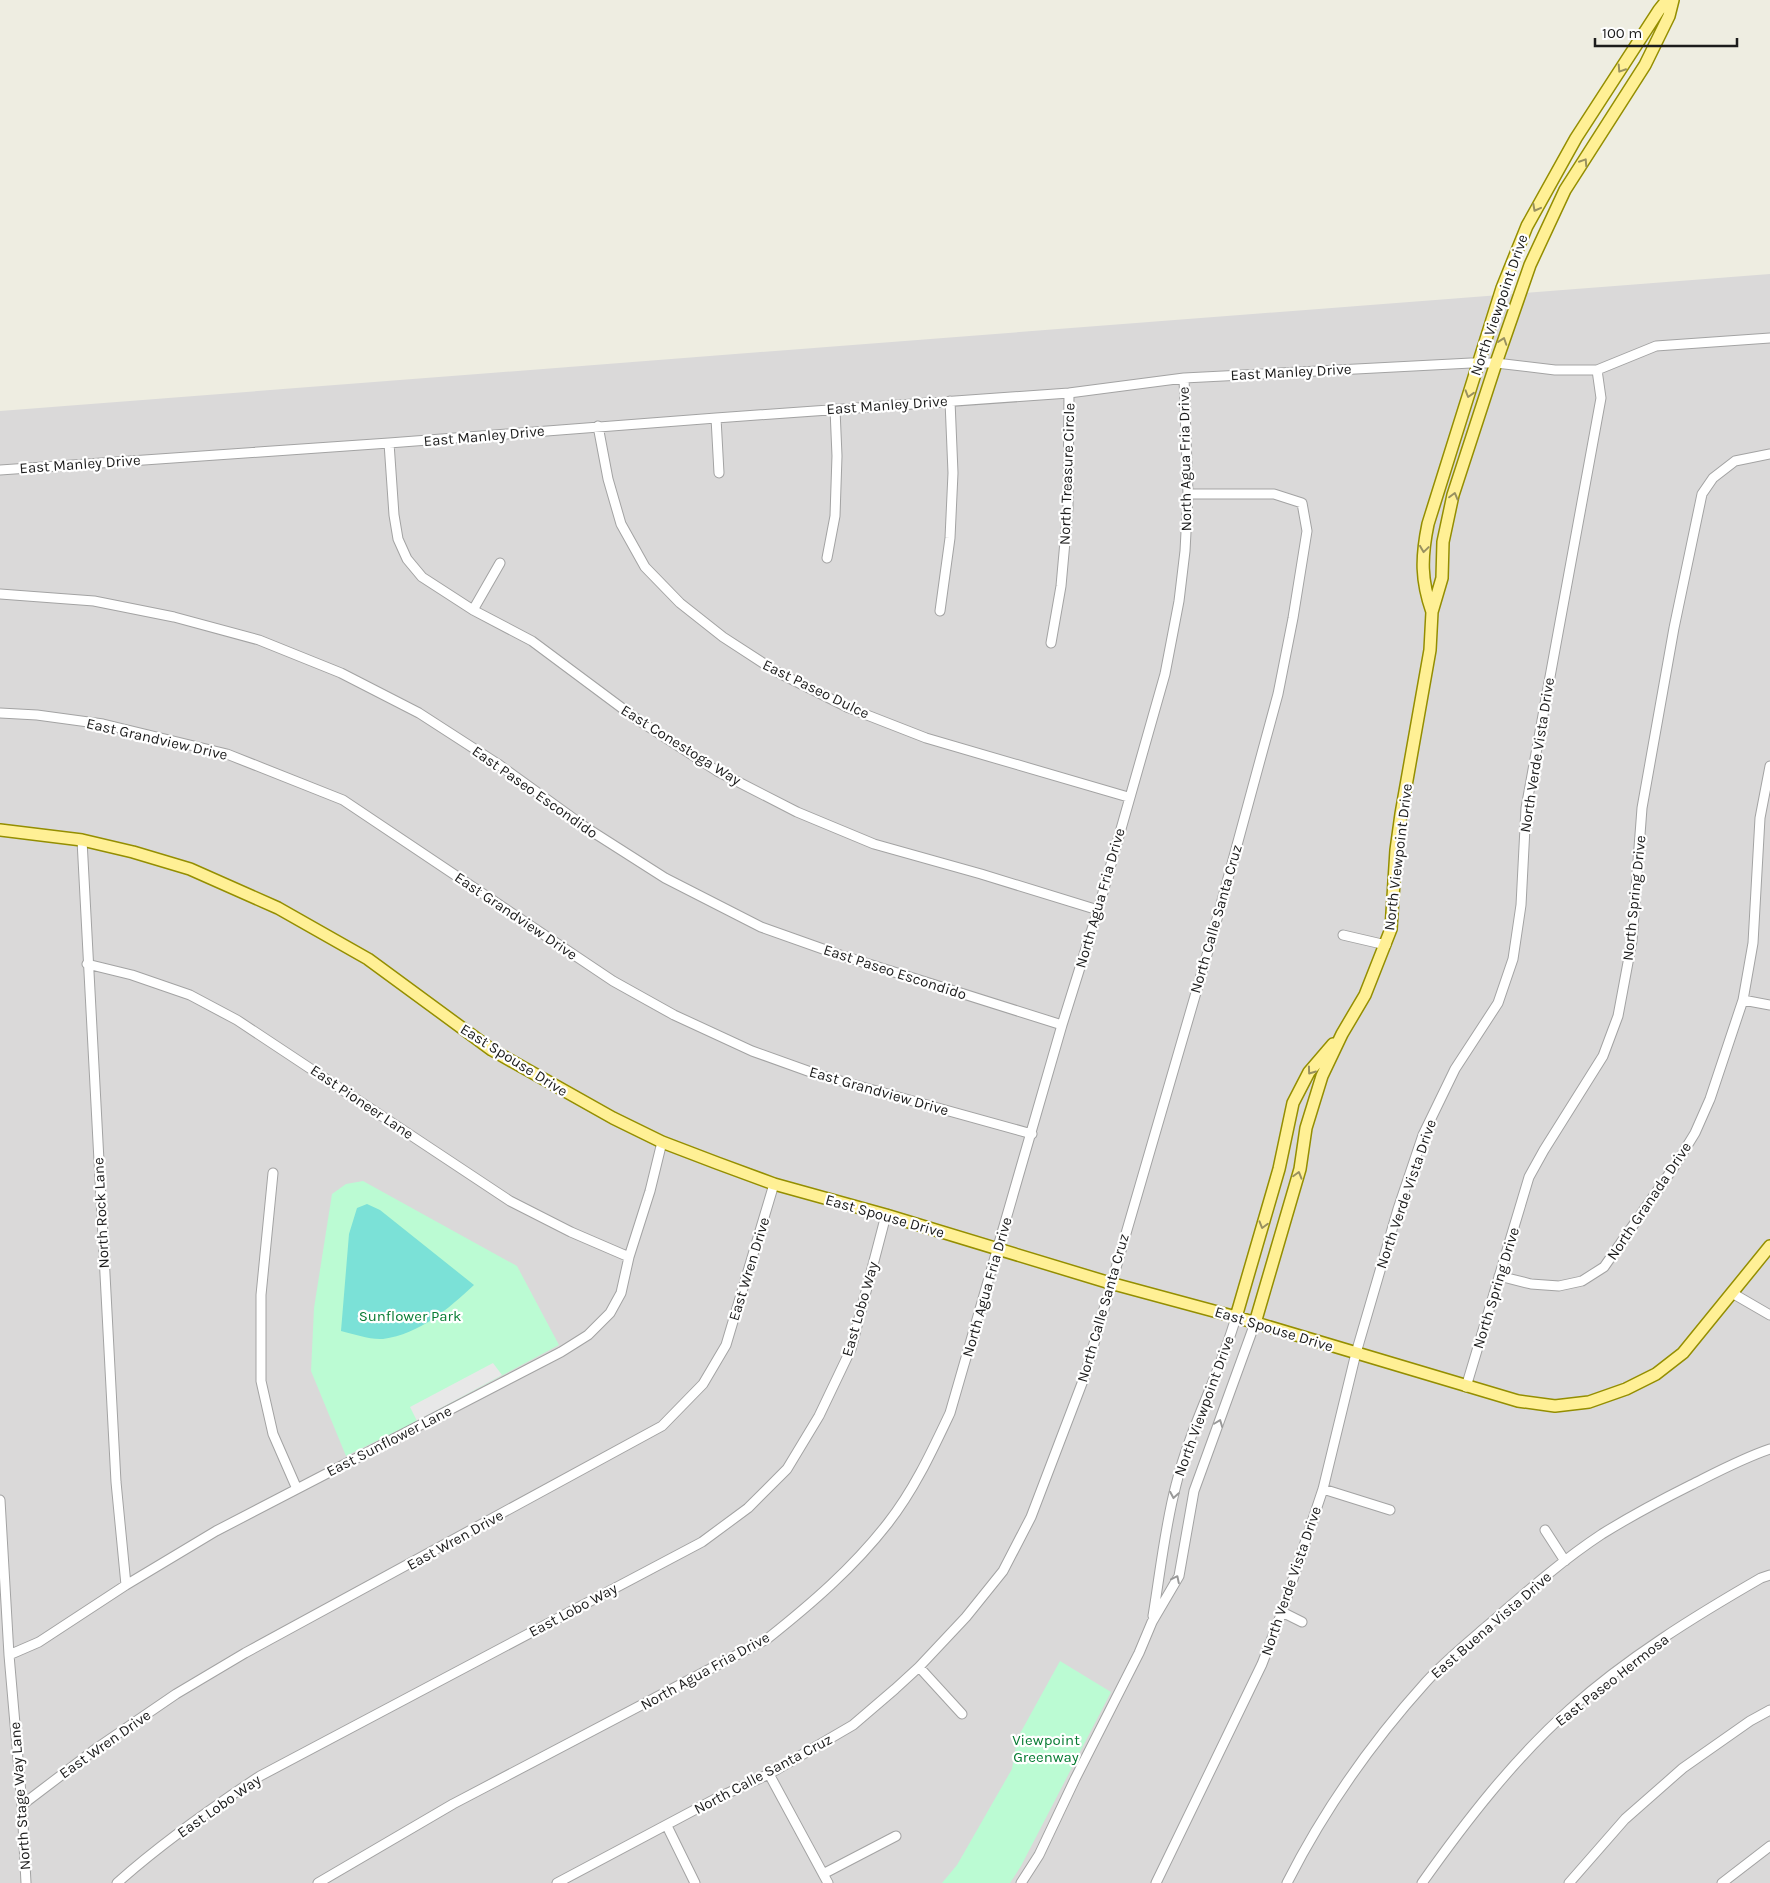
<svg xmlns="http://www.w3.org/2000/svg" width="1770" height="1883" viewBox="0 0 1770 1883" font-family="Karla,sans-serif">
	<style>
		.residential { fill: #dad9d9 }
		.park { fill: #bbfbd3 }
		.pitch { fill: #7be1d7 }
		.parking { fill: #e8e8e8 }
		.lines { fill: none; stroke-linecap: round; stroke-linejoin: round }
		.minor-casing { stroke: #a3a3a3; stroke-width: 11 }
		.major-casing { stroke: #948e00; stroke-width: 14 }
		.minor { stroke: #fff; stroke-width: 9 }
		.major { stroke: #fff095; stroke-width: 11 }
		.oneway { stroke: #99915f }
		.oneway2 { stroke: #999 }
		.labels { text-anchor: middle; stroke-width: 4.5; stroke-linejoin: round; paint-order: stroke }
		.street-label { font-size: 15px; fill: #1c1c1c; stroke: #fff }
		.park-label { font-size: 15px; fill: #077c33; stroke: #fff }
	</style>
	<rect width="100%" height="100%" fill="#eeede1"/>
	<!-- residential -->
	<path class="residential" d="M1770,274V1883H0V411Z"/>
	<!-- park -->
	<path class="park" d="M363,1181L517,1266L559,1345L411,1424L346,1456L311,1371L314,1308L332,1194L346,1184Z
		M1060,1661L1111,1692L1021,1866L1010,1883H942L957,1865L1012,1769L1017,1739Z"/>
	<!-- pitch -->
	<path class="pitch" d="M367,1204L380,1210L474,1285C448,1309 420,1334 383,1339C370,1340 354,1334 341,1331L349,1234L357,1208Z"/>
	<!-- parking -->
	<path class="parking" d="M493,1363L502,1375L417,1421L410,1407Z"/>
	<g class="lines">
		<defs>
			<path id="minor" d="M716,418L719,473
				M598,426L608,479L621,524L645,567L680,603L723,637L777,672L849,708L926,738L1128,797
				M389,443L394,515L398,539L407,559L422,577L473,610L532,641L638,720L717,771L797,812L874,844L981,874L1098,910
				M0,470L389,443L716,418L1069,393L1184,378L1471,363H1496L1555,370H1597L1656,346L1770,338
				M827,558L835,516L837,456L835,409
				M0,594L94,601L174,617L259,640L341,673L419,713L498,764L585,827L665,878L761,927L837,954L1062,1025
				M473,610L500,563
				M940,611L950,538L953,473L950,401
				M1051,643L1061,586L1068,508L1069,393
				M0,713L37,715L103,724L227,754L343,800L613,981L674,1015L752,1051L819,1075L1032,1134
				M82,840L116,1482L126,1585
				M1343,935L1386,945
				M87,964L132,975L190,995L237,1020L510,1201L571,1232L629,1257
				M1743,1000L1770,1005
				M273,1173L261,1295V1381L273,1434L297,1489
				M1499,1276L1531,1284L1559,1286L1582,1281L1604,1267L1676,1164L1695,1133L1710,1099L1743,1000L1753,943L1760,818L1770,766
				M1732,1293L1770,1315
				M1466,1387L1529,1177L1544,1150L1603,1056L1618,1016L1632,941L1642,808L1674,628L1702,494L1713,478L1735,461L1770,454
				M1323,1489L1390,1510
				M0,1500L9,1655L22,1805L26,1883
				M1545,1530L1565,1561
				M1282,1612L1302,1622
				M1153,1616C1160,1574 1165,1526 1176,1485C1190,1427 1220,1374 1236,1317
				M9,1655L39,1642L126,1585L216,1531L561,1352L588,1335L610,1313L621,1293L629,1257L650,1191L662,1142
				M919,1667L962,1714
				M769,1774L828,1883
				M22,1805L97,1748L176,1694L245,1653L662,1426L703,1384L726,1345L774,1184
				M667,1826L695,1883
				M823,1874L896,1836
				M117,1883C162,1843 210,1809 260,1776L702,1542L748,1508L787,1469L819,1416L851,1349L886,1215
				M318,1883L453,1804L767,1639C811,1604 853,1568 888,1523C914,1490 932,1451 950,1413L1062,1025L1098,910L1165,674L1179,601L1185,551L1188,494L1184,378
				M557,1883L715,1799L769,1774L853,1725L895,1689L919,1667L966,1617L1003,1571L1031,1517L1084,1378L1211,941L1278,694L1293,618L1307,531L1302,503L1274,494H1188
				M1021,1883L1039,1855L1075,1779L1139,1653L1152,1622L1179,1576L1194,1491L1255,1323
				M1156,1883L1262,1664L1282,1612L1323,1489L1356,1353L1398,1209L1423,1135L1455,1069L1498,1003L1513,959L1521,905L1526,808L1601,398L1597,370
				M1287,1883C1324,1810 1371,1743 1426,1682C1444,1662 1466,1644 1487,1626C1524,1594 1561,1561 1602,1534C1631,1516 1661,1500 1691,1485C1717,1472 1743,1458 1770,1449
				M1422,1883C1466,1821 1513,1760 1570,1709C1627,1658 1695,1616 1761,1578L1770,1575
				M1569,1883L1625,1819L1683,1768L1750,1721L1770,1710
				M1722,1883L1770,1846"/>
			<path id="major" d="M1432,612C1421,580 1421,558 1428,524L1502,288L1527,226L1576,138L1659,10L1667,0
				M0,830L82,840L133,852L190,869L278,908L368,959L492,1050L613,1118L662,1142L717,1163L774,1184L886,1215L1110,1283L1236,1317L1518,1401L1555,1406L1589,1402L1626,1389L1656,1374L1683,1353L1770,1246
				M1236,1317L1279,1169L1293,1103L1309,1072L1333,1044
				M1255,1323L1300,1169L1306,1128L1322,1076L1342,1034L1365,995L1391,929L1396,850L1401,814L1430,650L1432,612L1442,578L1443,542L1453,495L1496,363L1530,265L1565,190L1645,65L1669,16L1673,0"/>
		</defs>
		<!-- minor casing -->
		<use href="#minor" class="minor-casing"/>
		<!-- major casing -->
		<use href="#major" class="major-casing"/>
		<!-- minor -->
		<use href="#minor" class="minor"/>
		<!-- major -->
		<use href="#major" class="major"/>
	</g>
	<!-- one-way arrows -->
	<defs><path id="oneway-chevron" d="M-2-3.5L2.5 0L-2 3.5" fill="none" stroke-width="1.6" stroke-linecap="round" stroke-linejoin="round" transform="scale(1.25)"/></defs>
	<g class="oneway">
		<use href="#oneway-chevron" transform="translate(1621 69) rotate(123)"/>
		<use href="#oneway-chevron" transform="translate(1584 162) rotate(-57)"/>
		<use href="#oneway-chevron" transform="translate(1536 208) rotate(118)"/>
		<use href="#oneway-chevron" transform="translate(1503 341) rotate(-71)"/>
		<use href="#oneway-chevron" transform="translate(1469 394) rotate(107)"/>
		<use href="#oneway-chevron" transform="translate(1454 496) rotate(-75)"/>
		<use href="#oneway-chevron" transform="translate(1424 549) rotate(98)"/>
		<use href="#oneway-chevron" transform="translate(1311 1071) rotate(126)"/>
		<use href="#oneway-chevron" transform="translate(1298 1175) rotate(-74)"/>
		<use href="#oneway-chevron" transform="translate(1263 1225) rotate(106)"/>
	</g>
	<g class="oneway2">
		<use href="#oneway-chevron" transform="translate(1219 1423) rotate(-69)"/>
		<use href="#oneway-chevron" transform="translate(1174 1495) rotate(100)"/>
		<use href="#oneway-chevron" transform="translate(1176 1579) rotate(-64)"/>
	</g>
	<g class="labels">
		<!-- street labels -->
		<g class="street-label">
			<text transform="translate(1499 305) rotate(-71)" y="5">North Viewpoint Drive</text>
			<text transform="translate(1291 372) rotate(-3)" y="5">East Manley Drive</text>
			<text transform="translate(887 405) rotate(-4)" y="5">East Manley Drive</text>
			<text transform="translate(484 436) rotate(-5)" y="5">East Manley Drive</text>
			<text transform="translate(1185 459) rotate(-91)" y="5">North Agua Fria Drive</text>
			<text transform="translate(80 464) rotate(-4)" y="5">East Manley Drive</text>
			<text transform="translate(1067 474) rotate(-88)" y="5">North Treasure Circle</text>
			<text transform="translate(816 689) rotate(26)" y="5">East Paseo Dulce</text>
			<text transform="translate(157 739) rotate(13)" y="5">East Grandview Drive</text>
			<text transform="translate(681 745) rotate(32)" y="5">East Conestoga Way</text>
			<text transform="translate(1537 755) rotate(-81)" y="5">North Verde Vista Drive</text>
			<text transform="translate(535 792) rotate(35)" y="5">East Paseo Escondido</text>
			<text transform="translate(1398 857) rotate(-83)" y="5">North Viewpoint Drive</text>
			<text transform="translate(1100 898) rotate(-74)" y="5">North Agua Fria Drive</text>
			<text transform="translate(1634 898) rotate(-84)" y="5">North Spring Drive</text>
			<text transform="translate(516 916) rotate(34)" y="5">East Grandview Drive</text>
			<text transform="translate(1216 919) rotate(-74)" y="5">North Calle Santa Cruz</text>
			<text transform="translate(895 972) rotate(18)" y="5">East Paseo Escondido</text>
			<text transform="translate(514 1060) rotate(32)" y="5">East Spouse Drive</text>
			<text transform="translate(879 1091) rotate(16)" y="5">East Grandview Drive</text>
			<text transform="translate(362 1102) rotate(34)" y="5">East Pioneer Lane</text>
			<text transform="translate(1406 1194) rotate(-71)" y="5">North Verde Vista Drive</text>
			<text transform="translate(1649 1201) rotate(-56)" y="5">North Granada Drive</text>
			<text transform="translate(101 1213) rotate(-93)" y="5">North Rock Lane</text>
			<text transform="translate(885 1216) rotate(16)" y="5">East Spouse Drive</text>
			<text transform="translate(749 1269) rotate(-73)" y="5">East Wren Drive</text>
			<text transform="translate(987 1287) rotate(-74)" y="5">North Agua Fria Drive</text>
			<text transform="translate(1496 1288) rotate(-73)" y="5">North Spring Drive</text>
			<text transform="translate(1103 1308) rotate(-74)" y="5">North Calle Santa Cruz</text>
			<text transform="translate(860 1309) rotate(-74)" y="5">East Lobo Way</text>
			<text transform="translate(1274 1329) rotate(17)" y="5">East Spouse Drive</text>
			<text transform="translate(1204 1406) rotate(-70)" y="5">North Viewpoint Drive</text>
			<text transform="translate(389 1441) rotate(-27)" y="5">East Sunflower Lane</text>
			<text transform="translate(455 1540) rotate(-29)" y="5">East Wren Drive</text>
			<text transform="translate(1291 1581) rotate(-71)" y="5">North Verde Vista Drive</text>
			<text transform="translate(573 1610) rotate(-28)" y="5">East Lobo Way</text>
			<text transform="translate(1491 1625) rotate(-41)" y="5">East Buena Vista Drive</text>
			<text transform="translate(705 1671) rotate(-29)" y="5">North Agua Fria Drive</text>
			<text transform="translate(1612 1680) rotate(-38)" y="5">East Paseo Hermosa</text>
			<text transform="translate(105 1744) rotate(-35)" y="5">East Wren Drive</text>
			<text transform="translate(763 1774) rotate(-28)" y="5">North Calle Santa Cruz</text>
			<text transform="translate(20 1796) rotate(-94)" y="5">North Stage Way Lane</text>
			<text transform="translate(219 1806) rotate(-35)" y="5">East Lobo Way</text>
		</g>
		<!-- park labels -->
		<g class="park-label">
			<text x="410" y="1321">Sunflower Park</text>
			<text x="1046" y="1745">Viewpoint<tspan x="1046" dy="17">Greenway</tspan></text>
		</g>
	</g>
	<!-- scale -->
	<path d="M1595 38v8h142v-8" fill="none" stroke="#1c1c1c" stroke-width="2.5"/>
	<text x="1602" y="38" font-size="15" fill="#1c1c1c" stroke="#ffffff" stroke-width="4" paint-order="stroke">100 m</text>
</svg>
